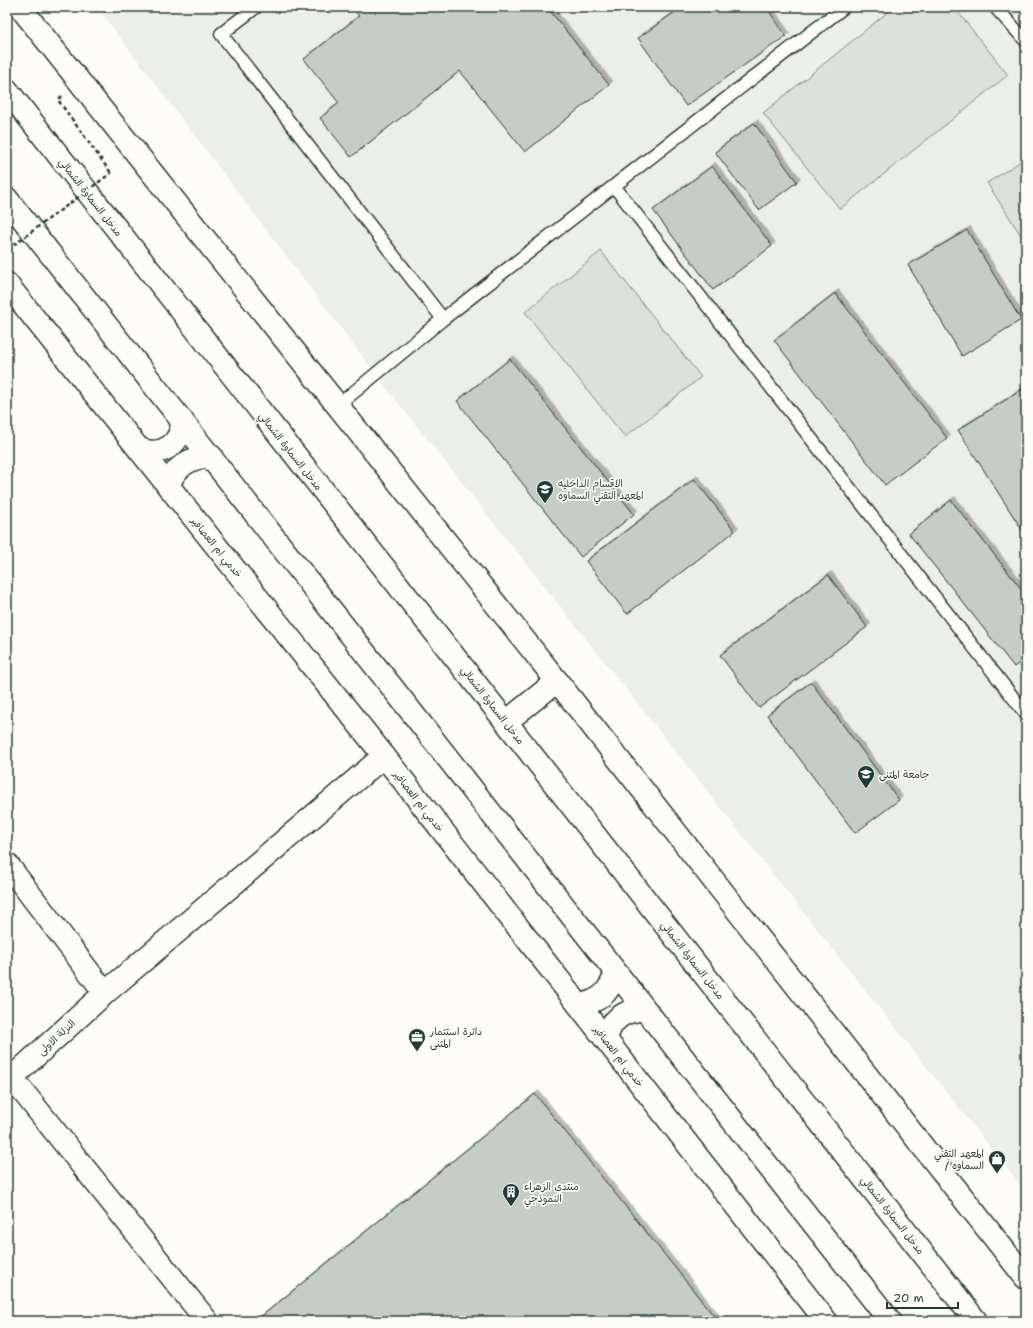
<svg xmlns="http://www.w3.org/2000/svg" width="1033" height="1328" viewBox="0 0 1033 1328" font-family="'Shantell Sans','Playpen Sans Arabic',sans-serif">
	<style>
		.built { fill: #eceee9 }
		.green { fill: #dde0db; stroke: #7e8e88 }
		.building { fill: #c6cdc7; stroke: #1f3d34; filter: url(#shadow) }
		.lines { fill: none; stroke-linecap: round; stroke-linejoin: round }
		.service-casing { stroke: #1f3d34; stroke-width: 15 }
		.minor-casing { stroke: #1f3d34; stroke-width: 25 }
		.secondary-casing { stroke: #1f3d34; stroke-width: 25 }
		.trunk-casing { stroke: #1f3d34; stroke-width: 25 }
		.path { stroke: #1f3d34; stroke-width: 2.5; stroke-dasharray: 4 3; stroke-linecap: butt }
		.service { stroke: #fdfcf7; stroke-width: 12 }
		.minor { stroke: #fdfcf7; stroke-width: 22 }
		.secondary { stroke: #fdfcf7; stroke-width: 22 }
		.trunk { stroke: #fdfcf7; stroke-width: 22 }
		.path-bridge { stroke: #1f3d34; stroke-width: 2.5; stroke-dasharray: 4 3; stroke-linecap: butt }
		.labels { text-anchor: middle; stroke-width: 3.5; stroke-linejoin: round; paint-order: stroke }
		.street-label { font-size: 10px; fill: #1f3d34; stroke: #fdfcf7 }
		.poi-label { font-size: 10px; fill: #1f3d34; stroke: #fdfcf7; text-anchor: start }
	</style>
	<defs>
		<filter id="shadow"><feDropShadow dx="3.5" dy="-3.5" stdDeviation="0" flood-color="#0004"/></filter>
	</defs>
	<rect width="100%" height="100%" fill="#fdfcf7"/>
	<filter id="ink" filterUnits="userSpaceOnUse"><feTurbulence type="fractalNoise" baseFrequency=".025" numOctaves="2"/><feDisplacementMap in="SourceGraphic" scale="8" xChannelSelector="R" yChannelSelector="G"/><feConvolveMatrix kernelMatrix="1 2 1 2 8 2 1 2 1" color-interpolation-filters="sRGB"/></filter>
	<g filter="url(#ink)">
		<!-- built -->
		<path class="built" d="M97,7H1026V1192L385,386Z"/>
		<!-- green -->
		<path class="green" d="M894,7H954L1008,75L840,209L763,113Z
			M1026,158V243L987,183Z
			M601,251L701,377L625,437L525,312Z"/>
		<!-- building -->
		<path class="building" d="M352,7H547L609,85L525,152L460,71L351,157L320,118L339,103L304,59L359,16Z
			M682,7H766L786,36L686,106L638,38Z
			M754,123L797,182L759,210L715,152Z
			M712,166L772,246L713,290L653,210Z
			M967,230L1021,320L962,356L908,265Z
			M835,293L947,438L885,485L774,340Z
			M510,359L634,514L581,557L457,401Z
			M1026,387V536L958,430Z
			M694,479L735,531L627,614L586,561Z
			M951,500L1026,595V658L1014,667L909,534Z
			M828,575L867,627L759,708L720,655Z
			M1026,674V683L1021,677Z
			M811,682L899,800L855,833L767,715Z
			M535,1094L718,1321H259L258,1319Z"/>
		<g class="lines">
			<defs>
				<path id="service" d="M256,7L221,34L443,319
					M995,7L1026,41
					M614,186L1026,714
					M337,406L443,319L844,7"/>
				<path id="minor" d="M7,864L105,993L384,756
					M12,1078L207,1321
					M7,1082L105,993"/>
				<path id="secondary" d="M20,7L557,681L1026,1278
					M7,284L384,756L826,1321"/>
				<path id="trunk" d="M7,90L506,722L976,1321
					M7,199C303,572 595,947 890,1321
					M139,449C162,458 182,444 182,420
					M168,486C175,466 191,457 211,456
					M506,722L557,681
					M579,1005C599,1002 609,993 616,973
					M606,1039C611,1019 624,1010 644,1010"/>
			</defs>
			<!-- service casing -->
			<use href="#service" class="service-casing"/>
			<!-- minor casing -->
			<use href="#minor" class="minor-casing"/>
			<!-- secondary casing -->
			<use href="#secondary" class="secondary-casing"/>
			<!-- trunk casing -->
			<use href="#trunk" class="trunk-casing"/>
			<!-- path -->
			<path class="path" d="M62,96L58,100L111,173
				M7,248L8,249"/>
			<!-- service -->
			<use href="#service" class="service"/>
			<!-- minor -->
			<use href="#minor" class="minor"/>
			<!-- secondary -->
			<use href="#secondary" class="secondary"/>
			<!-- trunk -->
			<use href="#trunk" class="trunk"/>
			<!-- path-bridge -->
			<path class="path-bridge" d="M8,249L111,173"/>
		</g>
	</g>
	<!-- icons -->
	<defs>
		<symbol id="university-pin" viewBox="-11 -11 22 30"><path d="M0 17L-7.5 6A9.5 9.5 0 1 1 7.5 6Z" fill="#1f3d34" stroke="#fdfcf7"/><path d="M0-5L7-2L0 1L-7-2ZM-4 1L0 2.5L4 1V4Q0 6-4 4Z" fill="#fff"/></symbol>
		<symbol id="office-pin" viewBox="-11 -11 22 30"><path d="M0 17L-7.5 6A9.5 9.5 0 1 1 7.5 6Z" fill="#1f3d34" stroke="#fdfcf7"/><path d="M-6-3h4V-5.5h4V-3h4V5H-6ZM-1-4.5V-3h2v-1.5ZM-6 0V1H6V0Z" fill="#fff"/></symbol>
		<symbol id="shop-pin" viewBox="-11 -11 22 30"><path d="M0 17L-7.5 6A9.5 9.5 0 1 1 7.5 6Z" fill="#1f3d34" stroke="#fdfcf7"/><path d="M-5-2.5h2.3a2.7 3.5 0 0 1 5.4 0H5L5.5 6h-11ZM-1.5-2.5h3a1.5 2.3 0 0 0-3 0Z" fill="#fff"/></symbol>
		<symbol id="building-pin" viewBox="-11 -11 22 30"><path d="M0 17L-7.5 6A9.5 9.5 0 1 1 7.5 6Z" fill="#1f3d34" stroke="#fdfcf7"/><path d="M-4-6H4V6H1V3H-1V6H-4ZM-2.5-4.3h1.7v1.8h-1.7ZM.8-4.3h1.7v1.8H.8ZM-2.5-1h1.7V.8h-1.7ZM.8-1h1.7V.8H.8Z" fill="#fff"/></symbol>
	</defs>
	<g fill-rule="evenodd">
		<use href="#university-pin" x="535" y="479" width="20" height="27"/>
		<use href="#university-pin" x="856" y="764" width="20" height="27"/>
		<use href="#office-pin" x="407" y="1027" width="20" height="27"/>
		<use href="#shop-pin" x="987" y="1149" width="20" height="27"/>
		<use href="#building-pin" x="501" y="1182" width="20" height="27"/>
	</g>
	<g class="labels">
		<!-- street labels -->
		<g class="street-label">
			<text transform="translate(91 197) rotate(52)" y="4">مدخل السماوة الشمالي</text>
			<text transform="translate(291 451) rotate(52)" y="4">مدخل السماوة الشمالي</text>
			<text transform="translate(217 547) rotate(51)" y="4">خدمي ام العصافير</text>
			<text transform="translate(493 705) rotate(52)" y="4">مدخل السماوة الشمالي</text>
			<text transform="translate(419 801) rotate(52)" y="4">خدمي ام العصافير</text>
			<text transform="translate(693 960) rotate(52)" y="4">مدخل السماوة الشمالي</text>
			<text transform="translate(56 1037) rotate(-43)" y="4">النزلة الاولى</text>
			<text transform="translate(619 1056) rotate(52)" y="4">خدمي ام العصافير</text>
			<text transform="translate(893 1215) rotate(52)" y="4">مدخل السماوة الشمالي</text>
		</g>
		<!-- poi labels -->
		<g class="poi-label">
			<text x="558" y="487">الاقسام الداخليه<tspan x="558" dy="12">المعهد التقني السماوه</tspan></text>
			<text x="879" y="778">جامعة المثنى</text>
			<text x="430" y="1035">دائرة استثمار<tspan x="430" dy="12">المثنى</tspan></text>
			<text x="984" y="1157" text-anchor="end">المعهد التقني<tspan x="984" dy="12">/ السماوه</tspan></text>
			<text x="524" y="1190">منتدى الزهراء<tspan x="524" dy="12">النموذجي</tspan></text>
		</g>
	</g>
	<!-- margin -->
	<rect width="1033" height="1328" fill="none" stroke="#fdfcf7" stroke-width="24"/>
	<rect x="12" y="12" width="1009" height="1304" fill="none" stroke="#1f3d34" stroke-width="1.5" filter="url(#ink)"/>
	<!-- scale -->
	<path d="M887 1302v6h71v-6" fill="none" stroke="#1f3d34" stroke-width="2"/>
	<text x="893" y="1302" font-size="12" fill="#1f3d34" stroke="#fdfcf7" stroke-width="3" paint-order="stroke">20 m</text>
</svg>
